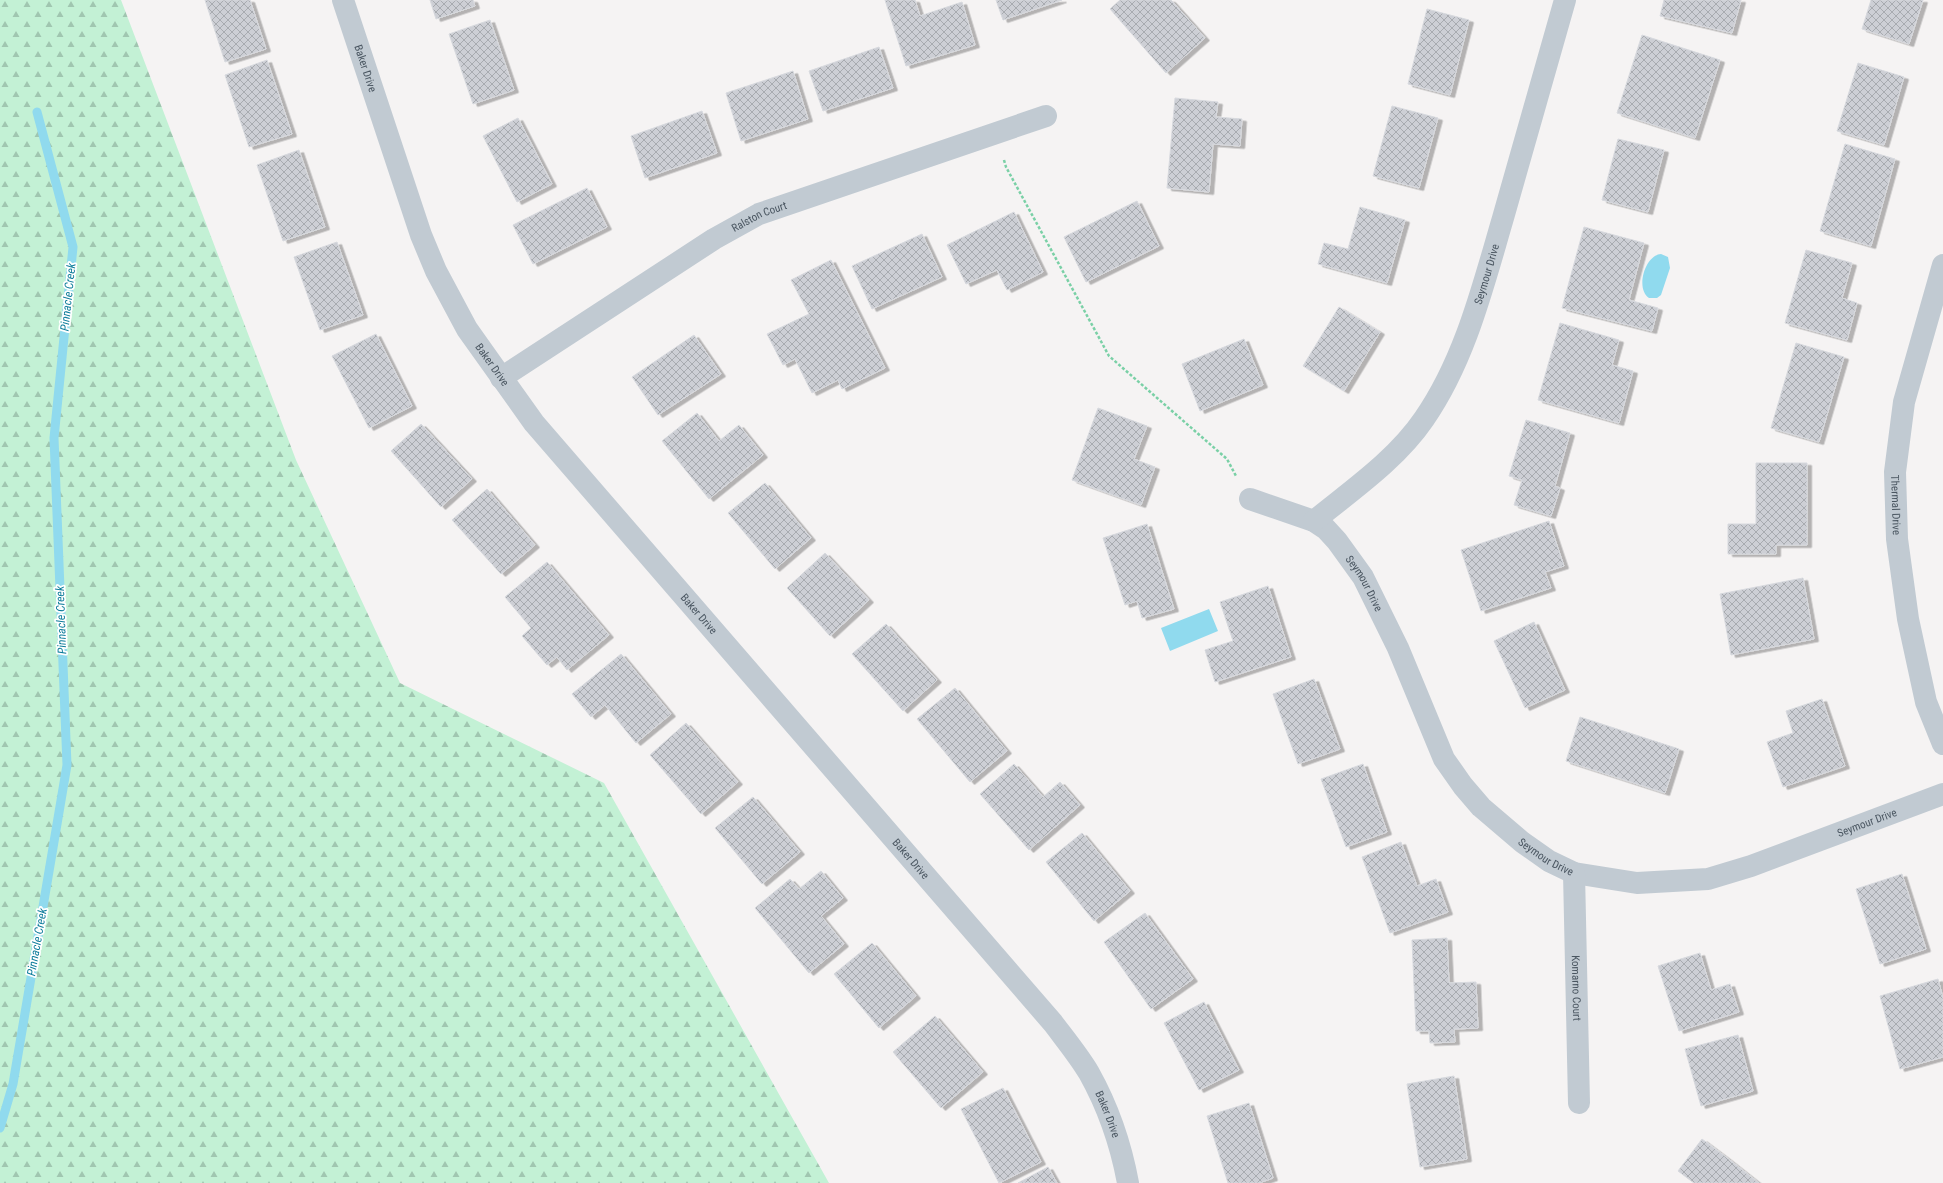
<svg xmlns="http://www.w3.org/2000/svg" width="1943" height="1183" viewBox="0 0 1943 1183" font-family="'Roboto Condensed',sans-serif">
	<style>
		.forest { fill: url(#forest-firs) }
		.water { fill: #90daee }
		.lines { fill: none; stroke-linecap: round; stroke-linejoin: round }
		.stream { stroke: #90daee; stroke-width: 9 }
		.building { fill: url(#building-cross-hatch); stroke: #d7d9de; filter: url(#shadow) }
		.path { stroke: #7ad0a6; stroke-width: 2.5; stroke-dasharray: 3 2; stroke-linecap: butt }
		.minor { stroke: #c1cad2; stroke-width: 22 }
		.labels { text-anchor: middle; stroke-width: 3.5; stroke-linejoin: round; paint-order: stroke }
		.street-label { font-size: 11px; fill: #4a5661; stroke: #fff }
		.water-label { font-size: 12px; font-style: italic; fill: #0c7c9b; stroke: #fff }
	</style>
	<defs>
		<pattern id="forest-firs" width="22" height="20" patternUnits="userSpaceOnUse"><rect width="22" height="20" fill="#c3f1d5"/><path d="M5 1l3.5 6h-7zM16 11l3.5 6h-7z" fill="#a0c6b0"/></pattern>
		<pattern id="building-cross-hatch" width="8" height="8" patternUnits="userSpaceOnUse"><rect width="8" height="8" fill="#cdcfd5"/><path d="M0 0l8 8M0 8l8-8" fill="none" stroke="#a8abb0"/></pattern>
		<filter id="shadow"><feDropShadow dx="4.5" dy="2.5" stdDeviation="0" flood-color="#0004"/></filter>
	</defs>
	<rect width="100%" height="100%" fill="#f5f3f3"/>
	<!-- forest -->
	<path class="forest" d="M0,0H121L296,460L400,683L604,783L829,1183H0Z"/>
	<!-- water -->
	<path class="water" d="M1661,254L1668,257L1670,268L1661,295L1657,298H1649C1635,289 1645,255 1661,254Z
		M1209,609L1218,631L1170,651L1161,628Z"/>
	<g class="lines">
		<!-- stream -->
		<path class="stream" d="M0,1128L13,1084L67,765L54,438L73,247L37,112"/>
	</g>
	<!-- building -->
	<path class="building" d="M205,0H250L266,49L225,62Z
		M430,0H473L475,6L436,19Z
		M885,0H915L920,16L962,2L975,45L906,66Z
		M996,0H1062L1003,20Z
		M1120,0H1171L1205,38L1166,73L1110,9Z
		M1664,0H1741L1732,33L1660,16Z
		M1871,0H1923L1909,44L1862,29Z
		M1427,9L1469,20L1450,95L1408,84Z
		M490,20L514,90L473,104L449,34Z
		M1642,35L1720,60L1695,138L1617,113Z
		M879,47L893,88L823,111L809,71Z
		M267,60L292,134L249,147L225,75Z
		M1858,63L1904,77L1884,145L1837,131Z
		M793,71L808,119L741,141L726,93Z
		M1175,98L1218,102L1216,117L1242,119L1240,146L1213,144L1209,192L1167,188Z
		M1392,106L1438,118L1419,188L1373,176Z
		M702,111L717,153L645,178L631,136Z
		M518,118L552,184L517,202L483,136Z
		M1618,139L1664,150L1648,212L1602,200Z
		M1845,144L1895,159L1871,246L1820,231Z
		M299,150L325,227L283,241L257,165Z
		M587,188L607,227L533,264L513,225Z
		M1137,201L1159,246L1086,282L1064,237Z
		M1360,207L1405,220L1387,283L1318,264L1324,243L1348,249Z
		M1014,212L1043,272L1007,290L997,270L966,284L947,245Z
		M1584,227L1644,243L1629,300L1658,308L1652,331L1562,308Z
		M922,234L942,277L872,309L852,266Z
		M337,242L363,315L320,330L294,257Z
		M1806,250L1852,263L1842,298L1857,303L1847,340L1785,323Z
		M831,260L885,368L842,389L838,380L812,393L795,359L783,365L767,334L809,314L791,280Z
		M1339,307L1380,332L1344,391L1303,366Z
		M1560,323L1619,340L1612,365L1633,371L1619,423L1538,400Z
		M376,334L412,406L369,428L332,356Z
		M694,335L721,374L658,415L632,377Z
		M1244,339L1263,385L1200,411L1182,364Z
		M1796,343L1844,357L1819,442L1771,428Z
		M1098,408L1147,426L1134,459L1155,467L1141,505L1072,480Z
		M697,413L719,441L739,425L763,455L709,499L662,441Z
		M1526,420L1570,433L1555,486L1560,488L1551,516L1514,505L1522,480L1509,476Z
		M421,424L472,479L441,507L391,451Z
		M1756,463H1807V545H1776V554H1728V524H1756Z
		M765,483L811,538L775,569L728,513Z
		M487,489L535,545L501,574L452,520Z
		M1549,521L1564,566L1545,572L1551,588L1481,611L1461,550Z
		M1147,524L1174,609L1142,618L1137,601L1125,605L1103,538Z
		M825,553L869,600L830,636L787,588Z
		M547,562L609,635L567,670L557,657L547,665L522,636L531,628L505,597Z
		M1803,578L1814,639L1731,655L1720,594Z
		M1268,586L1291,657L1215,682L1205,650L1233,641L1220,602Z
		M1534,622L1565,690L1525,708L1494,641Z
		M886,624L937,680L903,711L852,654Z
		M621,654L671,714L636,743L605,705L591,717L572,694Z
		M1314,679L1340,749L1298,764L1273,694Z
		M955,688L1007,751L970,782L917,719Z
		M1822,699L1845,766L1783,787L1767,742L1793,733L1786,711Z
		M1580,717L1679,749L1665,793L1566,761Z
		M686,723L738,782L701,814L650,755Z
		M1014,764L1043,797L1060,782L1080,805L1029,850L980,794Z
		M1363,764L1387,832L1346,847L1321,779Z
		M753,797L800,852L762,884L715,828Z
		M1082,833L1130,891L1094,921L1046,862Z
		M1401,842L1417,886L1436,879L1448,912L1390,933L1362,857Z
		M821,871L843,898L821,916L844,944L809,973L755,908L790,879L799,889Z
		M1902,874L1926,949L1880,964L1856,889Z
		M1145,913L1193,979L1151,1009L1104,942Z
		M1447,938L1449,983L1476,982L1478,1028L1454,1029L1455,1042L1430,1043L1429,1031H1416L1412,940Z
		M872,943L916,996L879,1028L834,974Z
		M1700,953L1711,990L1730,984L1739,1012L1679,1031L1658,966Z
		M1938,979L1943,998V1057L1900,1069L1880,996Z
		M1204,1002L1239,1070L1199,1090L1164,1023Z
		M935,1016L983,1072L941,1108L893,1052Z
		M1738,1035L1753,1091L1701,1106L1685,1049Z
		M1454,1076L1467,1159L1420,1167L1407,1084Z
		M1003,1088L1041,1162L999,1183L961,1109Z
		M1249,1103L1273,1178L1259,1183H1228L1207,1116Z
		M1702,1139L1726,1157L1759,1183H1694L1678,1171Z
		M1048,1167L1057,1183H1018Z"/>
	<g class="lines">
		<!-- path -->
		<path class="path" d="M1004,160L1006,167L1109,356L1227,459L1236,476"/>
		<!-- minor -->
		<g class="minor">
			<path id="s1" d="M343,0L421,235L436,271L467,329L534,423L1053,1023C1065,1039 1079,1056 1089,1073C1108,1107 1121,1145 1128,1183"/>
			<path id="s2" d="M1943,265L1904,402L1895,472L1897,539L1908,619L1926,702L1943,744"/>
			<path id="s3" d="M501,378L714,239L759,214L1046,116"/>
			<path id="s4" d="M1250,499L1314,521L1326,529L1337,541L1363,577L1398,648L1444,759L1463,786L1481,807L1522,842L1549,861L1574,873L1637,883L1708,879L1751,866L1943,794"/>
			<path id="s5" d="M1314,521C1352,490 1396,460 1424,419C1465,360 1483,286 1503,218C1524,145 1544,73 1565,0"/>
			<path id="s6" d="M1574,873L1579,1103"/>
		</g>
	</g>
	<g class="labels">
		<!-- street labels -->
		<g class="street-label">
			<text dy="4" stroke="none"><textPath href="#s1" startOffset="72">Baker Drive</textPath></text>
			<text dy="4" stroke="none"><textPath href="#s3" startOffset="305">Ralston Court</textPath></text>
			<text dy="4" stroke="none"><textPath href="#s5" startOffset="309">Seymour Drive</textPath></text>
			<text dy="4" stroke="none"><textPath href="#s1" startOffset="396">Baker Drive</textPath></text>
			<text dy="4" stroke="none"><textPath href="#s2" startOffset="246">Thermal Drive</textPath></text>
			<text dy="4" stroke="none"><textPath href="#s4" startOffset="149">Seymour Drive</textPath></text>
			<text dy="4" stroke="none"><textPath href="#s1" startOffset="720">Baker Drive</textPath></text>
			<text dy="4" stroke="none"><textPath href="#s4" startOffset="821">Seymour Drive</textPath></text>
			<text dy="4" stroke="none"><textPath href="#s4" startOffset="485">Seymour Drive</textPath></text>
			<text dy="4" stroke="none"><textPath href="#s1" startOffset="1044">Baker Drive</textPath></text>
			<text dy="4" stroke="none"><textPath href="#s6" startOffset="115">Komarno Court</textPath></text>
			<text dy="4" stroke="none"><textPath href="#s1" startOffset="1368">Baker Drive</textPath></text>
		</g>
		<!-- water labels -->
		<g class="water-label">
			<text transform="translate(68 297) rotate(-84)" y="4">Pinnacle Creek</text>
			<text transform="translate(61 620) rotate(-92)" y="4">Pinnacle Creek</text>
			<text transform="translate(37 942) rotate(-80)" y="4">Pinnacle Creek</text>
		</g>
	</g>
</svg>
